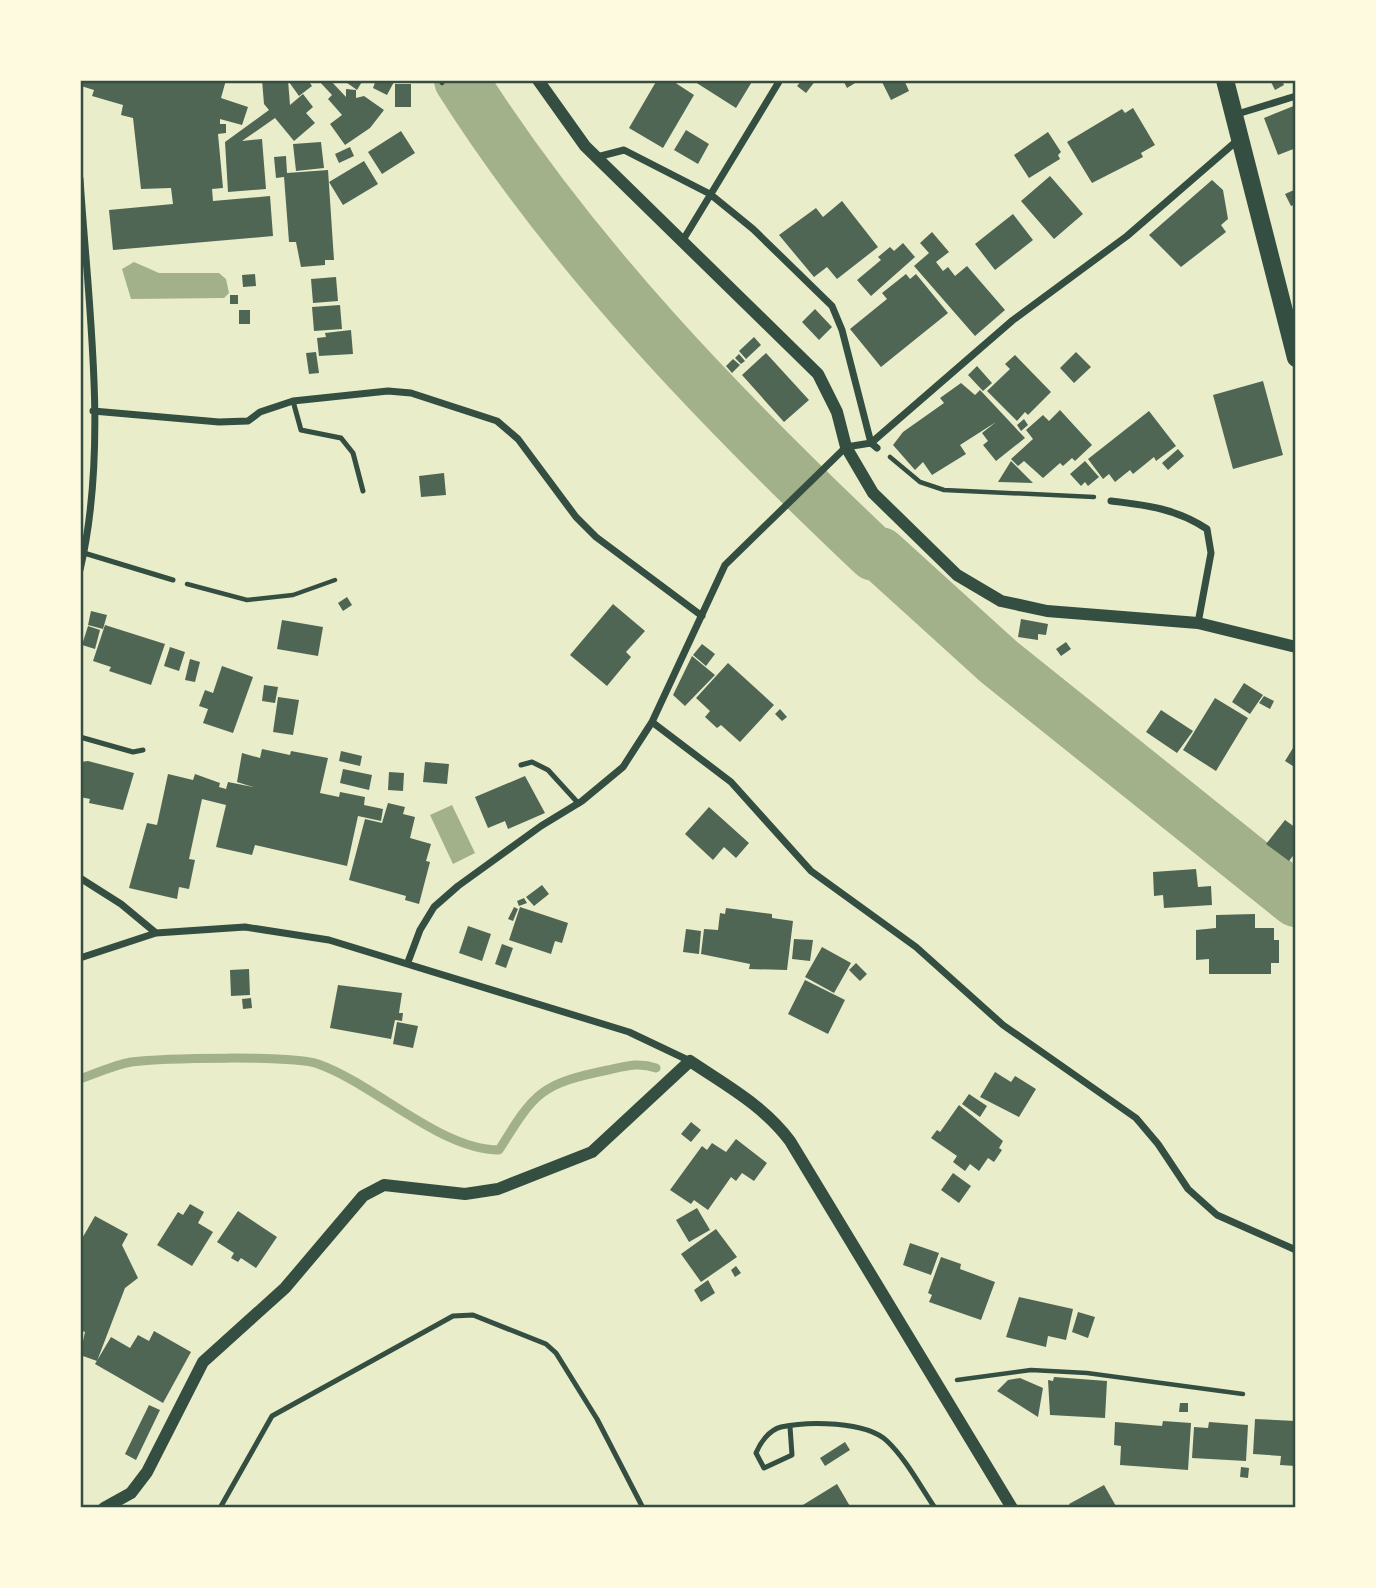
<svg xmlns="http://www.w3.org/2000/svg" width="1376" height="1588" viewBox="0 0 1376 1588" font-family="Poppins,sans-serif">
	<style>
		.water { fill: #a3b18a }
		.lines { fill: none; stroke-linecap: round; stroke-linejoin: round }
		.stream { stroke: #a3b18a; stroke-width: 9 }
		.river { stroke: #a3b18a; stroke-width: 54 }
		.building { fill: #4f6655 }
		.path { stroke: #344e41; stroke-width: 4.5 }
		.service { stroke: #344e41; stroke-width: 5 }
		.minor { stroke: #344e41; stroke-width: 7 }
		.tertiary { stroke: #344e41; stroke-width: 12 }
		.primary { stroke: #344e41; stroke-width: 18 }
		.neatline { fill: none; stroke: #344e41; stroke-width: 2.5 }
	</style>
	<rect width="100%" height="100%" fill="#e9edc9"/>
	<!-- water -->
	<path class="water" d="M134,262L159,273H219L226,279L229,293L224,298L131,299L122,269Z
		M452,805L475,853L453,864L430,815Z"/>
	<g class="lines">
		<!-- stream -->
		<path class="stream" d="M80,1079C97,1073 114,1065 131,1062C161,1058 293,1055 318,1064C375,1084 440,1150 499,1150C535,1092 540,1084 608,1070C626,1066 639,1062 656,1068"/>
		<!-- river -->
		<path class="river" d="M461,80C574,258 722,410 874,554H880L999,662L1296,900"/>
	</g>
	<!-- building -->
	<path class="building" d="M80,80H226L221,98L248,107L242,125L220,119V124H226V133L218,134L223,188L212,189L213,201L270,196L273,236L113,250L109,210L173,204L171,188L141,189L133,118L121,115L123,105L92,96L94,90L81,86Z
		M262,80H288L290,105L303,94L313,107L306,113L315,123L294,141L275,118L242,141L262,139L266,189L228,192L225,142L269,110L264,104Z
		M308,80L312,86L299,96L289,82Z
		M318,80H330L346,97V89L356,90V98L364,96L384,110L370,128L345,145L330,124L342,115L328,99L332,95Z
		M343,80H363L357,90Z
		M376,80H395L387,95L373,88Z
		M657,80H671L694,95L663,148L629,128Z
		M692,80H753L736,108Z
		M802,80H816L806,93L797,86Z
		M843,80H860L847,88Z
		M885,80H904L909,91L891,100L882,82Z
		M1270,80H1282L1284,85L1275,90Z
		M395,84H411V107H395Z
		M1296,105V148L1278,155L1264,118Z
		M1133,108L1155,145L1141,153L1143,157L1092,183L1067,142L1122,109L1125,113Z
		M686,130L709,144L698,164L674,150Z
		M401,131L415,153L382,174L368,152Z
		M1048,132L1061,152L1058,155L1060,159L1029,178L1014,155Z
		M321,142L324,168L296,171L293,144Z
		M350,147L354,156L339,163L335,154Z
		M286,156L287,173L328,170L334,260H325V265L301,267L296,242H289L284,177L276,178L274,157Z
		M364,161L378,184L343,205L329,182Z
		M1050,176L1083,214L1054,239L1021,201Z
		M1212,180L1223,190L1228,219L1221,225L1226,232L1181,267L1149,235Z
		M1294,190L1296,204L1291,206L1285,194Z
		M842,201L878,247L837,279L827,267L814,277L779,235L816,208L823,217Z
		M1013,214L1033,240L995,270L975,244Z
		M932,232L949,252L936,262L943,271L948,267L955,276L967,266L1005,310L975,336L914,266L929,253L920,243Z
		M903,243L915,257L871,296L857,280L881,260L878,257L890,247L894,251Z
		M255,274L256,286L243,287L242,275Z
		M906,274L910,279L916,274L948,313L881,367L850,329L887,299L882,293Z
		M336,277L338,301L313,303L311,279Z
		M230,295H238V304H230Z
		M340,305L342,329L314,331L312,307Z
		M815,309L832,327L819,340L802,322Z
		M239,310H250V324H239Z
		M351,330L353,354L319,356L317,338L326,337L325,333Z
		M754,337L761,345L746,359L739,351Z
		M316,352L319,373L309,374L306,353Z
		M1076,352L1091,367L1074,383L1060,368Z
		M766,353L809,400L784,422L742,375Z
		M739,354L745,361L741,364L735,358Z
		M1015,355L1051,392L1028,415L1025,412L1017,421L987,391L1010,369L1005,364Z
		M733,359L740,365L732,373L726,366Z
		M977,366L992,383L983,391L968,375Z
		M1263,381L1283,455L1233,469L1213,395Z
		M961,383L975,395L980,390L1025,438L996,461L983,445L988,441L982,433L996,422L960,445L966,454L932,475L923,462L915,470L893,445L903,432L944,403L940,398Z
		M1060,410L1092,445L1075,461L1072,458L1063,466L1060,463L1043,478L1024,461L1018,466L1011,459L1033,439L1026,430L1043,415L1049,421Z
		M1149,411L1176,446L1156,461L1154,457L1133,474L1130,470L1115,482L1109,474L1103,479L1088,459Z
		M1024,419L1028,425L1021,431L1017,425Z
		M1178,449L1184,456L1168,470L1162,463Z
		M1011,461L1033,483L998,482Z
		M1085,461L1099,477L1088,486L1085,482L1081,486L1070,474Z
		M444,473L446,495L421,497L419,476Z
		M347,597L352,605L343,611L338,603Z
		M613,604L645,631L626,652L631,657L607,686L570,655Z
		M91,611L107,615L103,629L88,625Z
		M1021,619L1048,624L1046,635L1038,634V640L1018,637Z
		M282,620L323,627L318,656L277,649Z
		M105,625L165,644L151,685L109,671L111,667L93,661Z
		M88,626L100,630L95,649L82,645Z
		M1066,642L1071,649L1061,656L1056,649Z
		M702,644L715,654L706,666L693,655Z
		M170,647L185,652L179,671L164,666Z
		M692,656L715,675L685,706L673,695Z
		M190,659L200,662L195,682L185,680Z
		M728,663L774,705L740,742L721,725L717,728L705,717L710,711L696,698Z
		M222,666L253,677L233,733L203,723L208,709L199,706L205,690L213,693Z
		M1244,683L1263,695L1250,714L1232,702Z
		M264,685L278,687L275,703L262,701Z
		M1264,696L1274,701L1270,709L1259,703Z
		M278,697L299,700L293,735L273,732Z
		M1215,698L1248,718L1216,771L1183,750Z
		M780,709L787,717L782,721L775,714Z
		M1161,710L1193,731L1177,753L1146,732Z
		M1296,743V768L1285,761Z
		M262,749L290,755L291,751L328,758L320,793L339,797L340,792L365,797L364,805L383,809L381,821L358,816L347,866L255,845L252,855L216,847L226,805L202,799L189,859L195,860L189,889L179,887L177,899L129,888L147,823L157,825L168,774L193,780L195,774L220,783L219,787L226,789L228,782L253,787L237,782L242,753L260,758Z
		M341,751L362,756L360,766L339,761Z
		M88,761L134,773L123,810L89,803L90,799L80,797V762Z
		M425,762L449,764L447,784L423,782Z
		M343,769L372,775L369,790L340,783Z
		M389,772L404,773L403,791L388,790Z
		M525,776L545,813L508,829L505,821L488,828L475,797Z
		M388,803L405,807L403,814L415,817L410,838L431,844L426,861L430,862L419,904L405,900L406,896L349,880L365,819L382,823Z
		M709,807L749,843L736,858L724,847L713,860L685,834Z
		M1285,820L1296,828V852L1289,861L1266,844Z
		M1196,869L1198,887L1211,886L1212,905L1164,908L1163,895L1154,896L1153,872Z
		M542,885L549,894L534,906L526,897Z
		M524,898L527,903L519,906L517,901Z
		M514,907L518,909L513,921L508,919Z
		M520,907L568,923L562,943L555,941L551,954L509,940Z
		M726,908L772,914V918L793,921L787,970L749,969L750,964L701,954L704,929L718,930L720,913L725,914Z
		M1255,914V928H1274V940H1279V963H1271V974H1209V959L1196,960V930L1216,928V915Z
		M468,926L491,934L482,961L459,953Z
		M686,929L701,931L699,954L683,952Z
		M794,939L813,940L810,961L792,959Z
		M502,944L513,948L506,968L495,964Z
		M822,947L851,963L834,993L805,977Z
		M856,963L867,974L860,981L849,970Z
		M249,969L250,995L231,996L230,970Z
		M805,980L845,1000L828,1034L788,1014Z
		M338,985L402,993L399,1013H403L402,1021L395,1020L391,1039L330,1028Z
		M251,998L252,1008L243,1009L242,999Z
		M397,1022L418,1026L413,1048L393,1044Z
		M995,1072L1011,1082L1015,1076L1036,1089L1019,1117L980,1097Z
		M969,1094L987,1106L980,1117L962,1104Z
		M959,1105L1003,1141L999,1148L1002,1150L994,1162L988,1158L979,1171L970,1164L965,1171L953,1162L957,1156L931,1138L937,1130L940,1132Z
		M691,1122L701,1130L691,1142L681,1134Z
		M736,1139L767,1163L754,1181L742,1173L736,1181L731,1177L708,1210L694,1200L691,1204L670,1190L702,1146L707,1150L712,1143L726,1152Z
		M953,1173L971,1186L959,1203L941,1190Z
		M190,1204L204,1212L198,1223L213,1232L192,1266L157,1245L178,1212L183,1215Z
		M697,1208L710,1230L689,1242L676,1220Z
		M238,1211L277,1237L256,1268L241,1258L238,1262L231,1258L234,1253L217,1242Z
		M95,1216L128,1234L122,1245L138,1278L125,1288L97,1361L80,1355L85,1332L80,1330V1242Z
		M716,1229L737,1257L701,1282L681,1254Z
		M910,1243L939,1253L931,1275L903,1265Z
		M941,1257L961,1264L960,1269L995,1282L981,1320L929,1302L932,1295L928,1293Z
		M736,1266L741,1273L735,1277L731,1270Z
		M708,1280L715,1293L701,1302L694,1290Z
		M1019,1297L1073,1309L1066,1340L1048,1336L1046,1347L1006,1337Z
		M1078,1312L1095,1317L1088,1338L1072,1332Z
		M154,1331L191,1352L163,1403L95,1364L111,1337L130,1348L138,1335L149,1341Z
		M1054,1377L1107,1381L1105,1418L1050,1415L1048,1380L1053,1381Z
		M1020,1378L1043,1388L1038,1417L997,1391L1008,1380Z
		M1180,1403H1188V1412H1179Z
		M149,1405L160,1410L136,1460L125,1454Z
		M1255,1419L1296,1421V1466L1280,1465L1281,1456L1253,1454Z
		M1163,1421L1191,1423L1188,1470L1120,1465L1121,1446L1114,1445L1115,1422L1162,1426Z
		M1209,1422L1248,1425L1246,1461L1192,1458L1194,1427L1208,1428Z
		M845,1442L850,1450L825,1466L820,1458Z
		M1241,1467L1249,1468L1248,1478L1240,1477Z
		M837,1484L851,1508H798Z
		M1104,1485L1117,1508H1071L1069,1504Z"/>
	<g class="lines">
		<!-- path -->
		<path class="path" d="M440,80L442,83
			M890,457L920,482L944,490L1094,497
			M187,584L247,600L293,595L335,580
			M957,1380L1031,1370L1087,1373L1243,1394"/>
		<!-- service -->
		<path class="service" d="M293,401L301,430L341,438L353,453L363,491
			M84,553L173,580
			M80,737L133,752L143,750
			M521,765L532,762L548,770L579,804
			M790,1427L792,1455L764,1468L756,1453C760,1443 769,1430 781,1427C808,1421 866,1421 887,1441C906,1459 920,1486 935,1508
			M220,1508L272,1416L453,1316L473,1315L546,1344L556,1353L597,1419L643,1508"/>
		<!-- minor -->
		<path class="minor" d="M1234,115L1296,96
			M597,157L624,150L710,194L753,229L832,306L842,330L871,443L877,448
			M80,179C88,304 109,447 80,570
			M683,240L780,80
			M93,411L219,422L248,421L260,412L293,401L388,391L411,393L497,421L518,439L576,517L596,537L702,616
			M1111,501C1147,505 1177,509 1207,529L1211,553L1198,623
			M652,722L731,782L811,871L916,947L1003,1025L1136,1118L1158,1144L1188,1189L1217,1215L1296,1250
			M80,878L121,904L156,933
			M80,958L156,933L245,927L329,940L629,1032L690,1061
			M408,962L420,930L434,907L458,886L541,826L582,801L623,767L652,722L725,565L846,447L871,443L1013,320L1127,236L1239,139"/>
		<!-- tertiary -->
		<path class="tertiary" d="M538,80L585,146L818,374L837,412L846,447L873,493L957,575L1001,601L1047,611L1198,623L1296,647
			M104,1508L131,1493L147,1472L203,1362L285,1288L363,1196L384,1185L465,1194L498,1189L592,1152L690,1061C727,1086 763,1105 790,1141L1012,1508"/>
		<!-- primary -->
		<path class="primary" d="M1225,80L1296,358"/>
	</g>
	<!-- border -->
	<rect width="1376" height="1588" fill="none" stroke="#fefae0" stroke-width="164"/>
	<rect x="82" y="82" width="1212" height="1424" class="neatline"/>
</svg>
